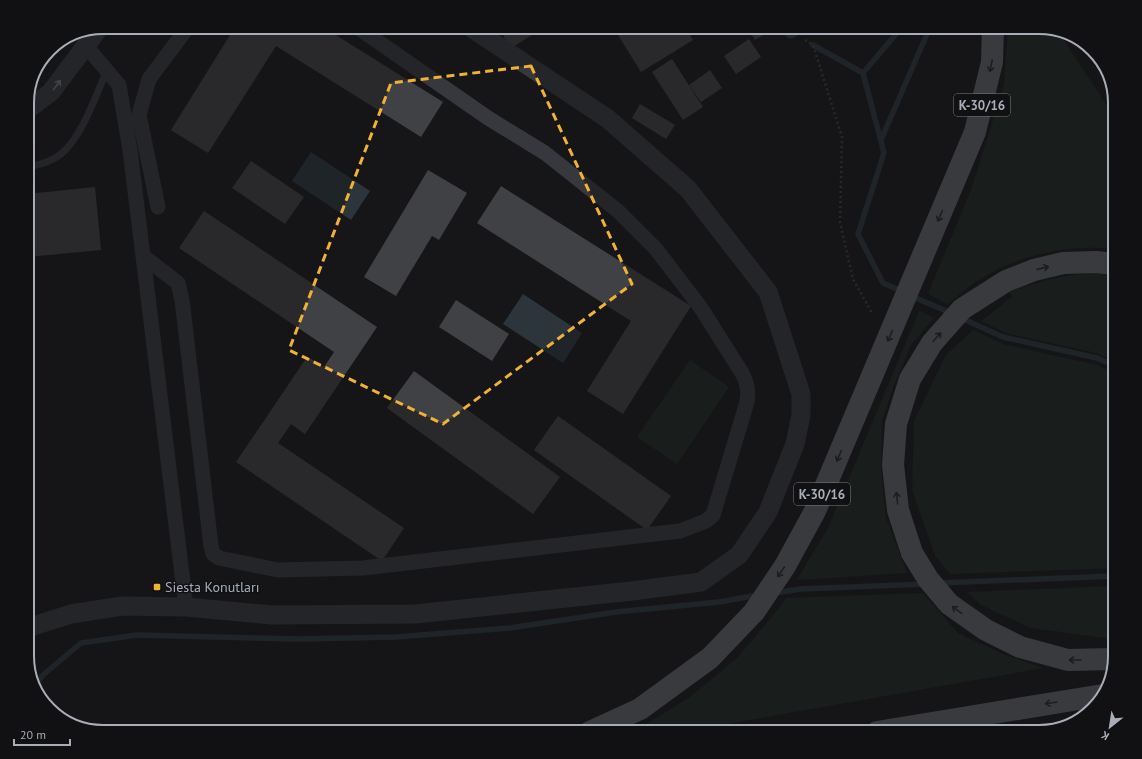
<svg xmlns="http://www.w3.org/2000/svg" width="1142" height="759" viewBox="0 0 1142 759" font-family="'PT Sans',sans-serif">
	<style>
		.green { fill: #1e261f }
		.water { fill: #2c353c }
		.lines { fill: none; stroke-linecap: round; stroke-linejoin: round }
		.stream { stroke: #2c353c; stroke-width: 5.5 }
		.building { fill: #404145 }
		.path { stroke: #3d3f44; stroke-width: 2.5; stroke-dasharray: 2 3; stroke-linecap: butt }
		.service { stroke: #37383d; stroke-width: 7 }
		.minor { stroke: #37383d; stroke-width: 15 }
		.tertiary { stroke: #37383d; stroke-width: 19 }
		.motorway { stroke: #63666e; stroke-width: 22 }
		.oneway { stroke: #26262a }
		.oneway2 { stroke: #757881 }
		.marked { fill: none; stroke: #f2b134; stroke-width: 3; stroke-dasharray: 8 5; stroke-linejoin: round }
		.poi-dot { fill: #f2b134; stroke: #111113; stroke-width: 1.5 }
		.labels { text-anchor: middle; stroke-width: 3; stroke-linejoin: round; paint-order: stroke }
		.shield { fill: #111113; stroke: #7b7e86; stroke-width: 1 }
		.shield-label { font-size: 13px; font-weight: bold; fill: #a8adb8 }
		.poi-label { font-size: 14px; fill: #a8adb8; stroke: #111113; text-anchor: start }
		.rim { fill: none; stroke: #a8adb8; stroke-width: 2 }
	</style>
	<rect width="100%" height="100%" fill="#161618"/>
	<!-- green -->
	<path class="green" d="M1008,27H1039L1059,33L1115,118V249C1070,244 1021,254 982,278C970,285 959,295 948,304L928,294L972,187L1004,85Z
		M1089,273L1115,275V362L1096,353L1006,333L981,321L1012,297L1009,292C1037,282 1059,276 1089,273Z
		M919,311L934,318L911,345L895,383L882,420L881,470L886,518L907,573L797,580L829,526Z
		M973,330L1003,344L1097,365L1115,373V568L950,574L935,555L912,490L914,421L946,355Z
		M690,360L729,387L677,464L637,437Z
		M1115,586V639H1113L1031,628L981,605L967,592Z
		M923,593L958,633L1003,654L1043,668L682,732H633L690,697L737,658L781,606L786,598Z"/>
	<!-- water -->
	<path class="water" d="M311,152L370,191L351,220L292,181Z
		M523,294L582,333L563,363L503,324Z"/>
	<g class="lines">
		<!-- stream -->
		<path class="stream" d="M813,45L863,73L884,153L858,234L883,283L904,292
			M863,73L902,27
			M881,140L930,27
			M911,296L951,313
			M961,318L1003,337L1097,358L1115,366
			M938,583L1115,576
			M775,593L800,589L926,584
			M35,685L43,675L81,643L137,635L299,639L396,637L510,628L616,612L719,602L758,595"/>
	</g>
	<!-- building -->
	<path class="building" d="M235,27H323L443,102L421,137L276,46L208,153L171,130Z
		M498,27H538L540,30L511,48Z
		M613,27H685L693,40L641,72Z
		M747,27H776L755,40Z
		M749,39L761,57L736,74L724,56Z
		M672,59L703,107L683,120L652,72Z
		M710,70L722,88L701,102L689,85Z
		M640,104L675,125L666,139L632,118Z
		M251,161L304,197L285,224L232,188Z
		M428,170L467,193L439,240L432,236L396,296L364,277Z
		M501,186L691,306L623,414L587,391L631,321L477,223Z
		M95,187L101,250L27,257V194Z
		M204,211L377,327L305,434L291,424L278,443L404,528L382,561L236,462L307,357L324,367L334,352L179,248Z
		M456,300L509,334L492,361L439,327Z
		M414,371L560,477L533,514L387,408Z
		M558,416L671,496L647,530L534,450Z"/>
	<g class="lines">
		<!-- path -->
		<path class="path" d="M805,40L813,45L842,137L840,222L853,279L872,313"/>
		<!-- service -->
		<path class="service" d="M27,167C40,165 51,162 61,154C82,137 96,95 107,70"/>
		<!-- minor -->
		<path class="minor" d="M788,27L791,31
			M86,46L119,85L130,150L186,607
			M158,207L139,115L149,79L188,27
			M143,256L178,283L182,300L211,546L213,554L219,558L278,570L363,568L680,531L706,521L713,515L747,402C749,390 747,383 742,373L701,308L656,249L618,211L545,153L488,118L357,27"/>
		<!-- tertiary -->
		<path class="tertiary" d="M27,110L51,92L99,28
			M27,628L71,614L122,606L186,607L272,615L415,614L632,591L701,582L739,555L768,512L795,444L801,415V394L768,292L688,189L608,119L470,27"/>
		<!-- motorway -->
		<path class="motorway" d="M1114,659L1068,660L1020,647L986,630L949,604L928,579L912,553L898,510L893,465L896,424L910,379L932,343L962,309L1006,281L1034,270L1063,263L1096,262L1115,264
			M590,732L640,709L710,658L754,612L785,566L815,511L975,132L992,62L993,27
			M877,732L1103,695"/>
	</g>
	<!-- one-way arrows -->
	<defs><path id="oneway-shaft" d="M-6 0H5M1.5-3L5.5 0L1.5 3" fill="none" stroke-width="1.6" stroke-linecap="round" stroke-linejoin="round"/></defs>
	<g class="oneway">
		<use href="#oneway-shaft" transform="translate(991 66) rotate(101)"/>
		<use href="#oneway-shaft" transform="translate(940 216) rotate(113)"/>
		<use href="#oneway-shaft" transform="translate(1043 268) rotate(-13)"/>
		<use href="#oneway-shaft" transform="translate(890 336) rotate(113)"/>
		<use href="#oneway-shaft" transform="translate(937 337) rotate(-48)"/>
		<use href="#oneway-shaft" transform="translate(839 456) rotate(113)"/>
		<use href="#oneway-shaft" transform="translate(897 498) rotate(-96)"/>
		<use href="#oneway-shaft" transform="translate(781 572) rotate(124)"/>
		<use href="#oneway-shaft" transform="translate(957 610) rotate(-145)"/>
		<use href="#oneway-shaft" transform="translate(1075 660) rotate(180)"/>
		<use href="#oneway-shaft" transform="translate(1051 703) rotate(171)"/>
	</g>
	<use class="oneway2" href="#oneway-shaft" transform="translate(57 85) rotate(-53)"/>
	<!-- marked area -->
	<path d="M0 0H1142V759H0ZM531,66L632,284L443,424L289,350L391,83Z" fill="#161618" fill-opacity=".55" fill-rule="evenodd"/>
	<path class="marked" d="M531,66L632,284L443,424L289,350L391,83Z"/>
	<!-- markers -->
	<rect class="poi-dot" x="153" y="583" width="8" height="8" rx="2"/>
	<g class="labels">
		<!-- shield labels -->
		<g class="shield">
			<rect x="954" y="94" width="56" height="22" rx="3"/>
			<rect x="794" y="483" width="56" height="22" rx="3"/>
		</g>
		<g class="shield-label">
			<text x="982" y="110">K-30/16</text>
			<text x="822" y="499">K-30/16</text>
		</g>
		<!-- poi labels -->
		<g class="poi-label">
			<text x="165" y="592">Siesta Konutları</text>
		</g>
	</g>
	<!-- crop -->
	<path d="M0 0H1142V759H0ZM103 34H1039A69 69 0 0 1 1108 103V656A69 69 0 0 1 1039 725H103A69 69 0 0 1 34 656V103A69 69 0 0 1 103 34Z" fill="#111113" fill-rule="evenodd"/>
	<path class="rim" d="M103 34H1039A69 69 0 0 1 1108 103V656A69 69 0 0 1 1039 725H103A69 69 0 0 1 34 656V103A69 69 0 0 1 103 34Z"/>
	<!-- north arrow -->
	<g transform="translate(1110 727) rotate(210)" stroke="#111113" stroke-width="3" paint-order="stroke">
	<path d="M0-3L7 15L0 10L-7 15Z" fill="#a8adb8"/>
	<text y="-6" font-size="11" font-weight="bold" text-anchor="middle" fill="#a8adb8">K</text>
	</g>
	<!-- scale -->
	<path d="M14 739v6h56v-6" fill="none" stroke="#a8adb8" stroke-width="2"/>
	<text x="20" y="739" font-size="12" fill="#a8adb8" stroke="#111113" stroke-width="3" paint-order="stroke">20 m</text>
</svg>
